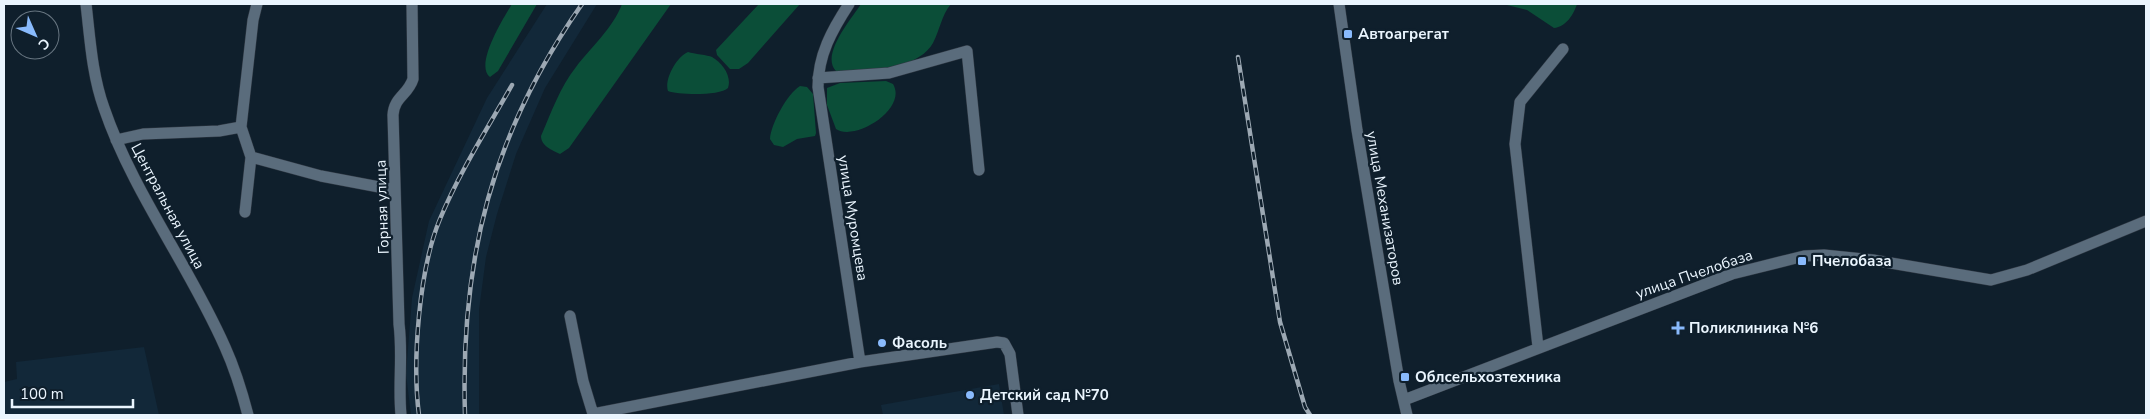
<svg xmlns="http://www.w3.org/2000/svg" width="2150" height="419" viewBox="0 0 2150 419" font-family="'Nunito Sans',sans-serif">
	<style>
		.built { fill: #122839 }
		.forest { fill: #0b4e38 }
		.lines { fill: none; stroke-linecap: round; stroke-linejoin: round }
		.minor-casing { stroke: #2f3843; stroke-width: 12 }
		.minor { stroke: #5a6c7c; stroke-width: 11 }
		.rail-casing { stroke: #9ca8b3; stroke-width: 4.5 }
		.rail { stroke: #0f1f2c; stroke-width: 2.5; stroke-dasharray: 8; stroke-linecap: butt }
		.poi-dot { fill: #89bafc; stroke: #0f1f2c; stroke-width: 2 }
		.labels { text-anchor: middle; stroke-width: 4.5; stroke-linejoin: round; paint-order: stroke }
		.poi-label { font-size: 15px; font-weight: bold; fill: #eaf5fe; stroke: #0f1f2c; text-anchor: start }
		.street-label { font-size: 15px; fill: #eaf5fe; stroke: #0f1f2c }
	</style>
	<rect width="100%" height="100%" fill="#0f1f2c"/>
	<!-- built -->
	<path class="built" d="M547,4H597L545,88L516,154L497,214L486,257L479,310V415H411L406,374L412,298L429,221L487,98Z
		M144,347L159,415H4V382L17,379L16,362Z
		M999,384L1004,415H883L881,405Z"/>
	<!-- forest -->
	<path class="forest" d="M512,4H537L498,71L490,77C474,65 504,17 512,4Z
		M622,4H671L569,148L560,154C552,150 541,146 541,136C551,113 560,87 576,67C592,46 613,28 622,4Z
		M759,4H800L748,63L739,69H730L717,55L716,50Z
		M861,4H951C941,16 940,30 933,43C918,70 863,74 836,71C820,55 852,18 861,4Z
		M1483,4H1577C1574,14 1566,27 1554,28L1527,10L1503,4Z
		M688,52C694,54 708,55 712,57C723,63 732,77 728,88C720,96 678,95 668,91C664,80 676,57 688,52Z
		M886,81L893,84C908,109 855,142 836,129L827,105V88L840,83Z
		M800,86L807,87L813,94L816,133L815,136L797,139L783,147L774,145L770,139C771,124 787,94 800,86Z"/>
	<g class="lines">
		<defs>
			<path id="minor" d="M86,4C90,38 92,75 104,108C133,193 189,265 225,347C235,369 242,392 248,415
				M849,4C832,30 818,55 818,87L860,362
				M1339,4L1357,130L1399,381L1407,415
				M818,78L889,73L967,51L979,170
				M116,140L143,134L219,131L241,127
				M251,157L321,176L395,190
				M245,212L251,157L241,127L253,20L257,4
				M570,316L583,381L593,414L860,362L997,342L1004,343L1010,354L1018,415
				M1538,347L1515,144L1520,102L1563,49
				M1404,400L1732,274L1804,256L1824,255L1873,260L1991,280L2027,270L2146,221
				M401,415C398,385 403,355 399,324L393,115C394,97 408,95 413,79L412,4"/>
		</defs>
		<!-- minor casing -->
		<use href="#minor" class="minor-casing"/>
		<!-- minor -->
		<use href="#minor" class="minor"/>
		<defs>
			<path id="rail" d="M1238,57L1280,322L1305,407L1310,415
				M419,415C412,362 419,269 440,219C459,173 487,129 512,85
				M465,415C460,259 492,133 582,4"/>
		</defs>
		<!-- rail casing -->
		<use href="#rail" class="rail-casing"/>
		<!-- rail -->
		<use href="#rail" class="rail"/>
	</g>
	<!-- markers -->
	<g class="poi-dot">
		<rect x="1343" y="29" width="10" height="10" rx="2.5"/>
		<rect x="1797" y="256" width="10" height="10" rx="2.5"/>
		<path d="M1675.5 320.5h5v5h5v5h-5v5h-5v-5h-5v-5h5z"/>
		<circle cx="882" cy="343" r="5"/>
		<rect x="1400" y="372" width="10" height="10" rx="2.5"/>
		<circle cx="970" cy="395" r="5"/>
	</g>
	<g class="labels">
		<!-- poi labels -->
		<g class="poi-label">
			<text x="1358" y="39">Автоагрегат</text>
			<text x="1812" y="266">Пчелобаза</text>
			<text x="1689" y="333">Поликлиника №6</text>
			<text x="892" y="348">Фасоль</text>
			<text x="1415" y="382">Облсельхозтехника</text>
			<text x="980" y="400">Детский сад №70</text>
		</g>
		<!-- street labels -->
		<g class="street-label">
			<text transform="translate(168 206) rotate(62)" y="5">Центральная улица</text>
			<text transform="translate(382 207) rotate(-92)" y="5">Горная улица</text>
			<text transform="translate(1385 208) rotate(80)" y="5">улица Механизаторов</text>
			<text transform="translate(853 218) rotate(81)" y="5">улица Муромцева</text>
			<text transform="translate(1694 274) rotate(-19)" y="5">улица Пчелобаза</text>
		</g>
	</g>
	<!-- border -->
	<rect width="2150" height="419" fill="none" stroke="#eaf5fe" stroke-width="10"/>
	<!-- north arrow -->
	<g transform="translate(35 35) rotate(135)"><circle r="24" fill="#0f1f2c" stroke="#677580"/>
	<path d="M0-4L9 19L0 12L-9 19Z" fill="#89bafc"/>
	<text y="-8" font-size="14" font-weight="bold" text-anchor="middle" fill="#eaf5fe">С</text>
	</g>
	<!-- scale -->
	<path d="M12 399v8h121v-8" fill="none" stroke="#eaf5fe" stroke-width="2.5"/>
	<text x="20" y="399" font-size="15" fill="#eaf5fe" stroke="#0f1f2c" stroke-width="4" paint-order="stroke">100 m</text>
</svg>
